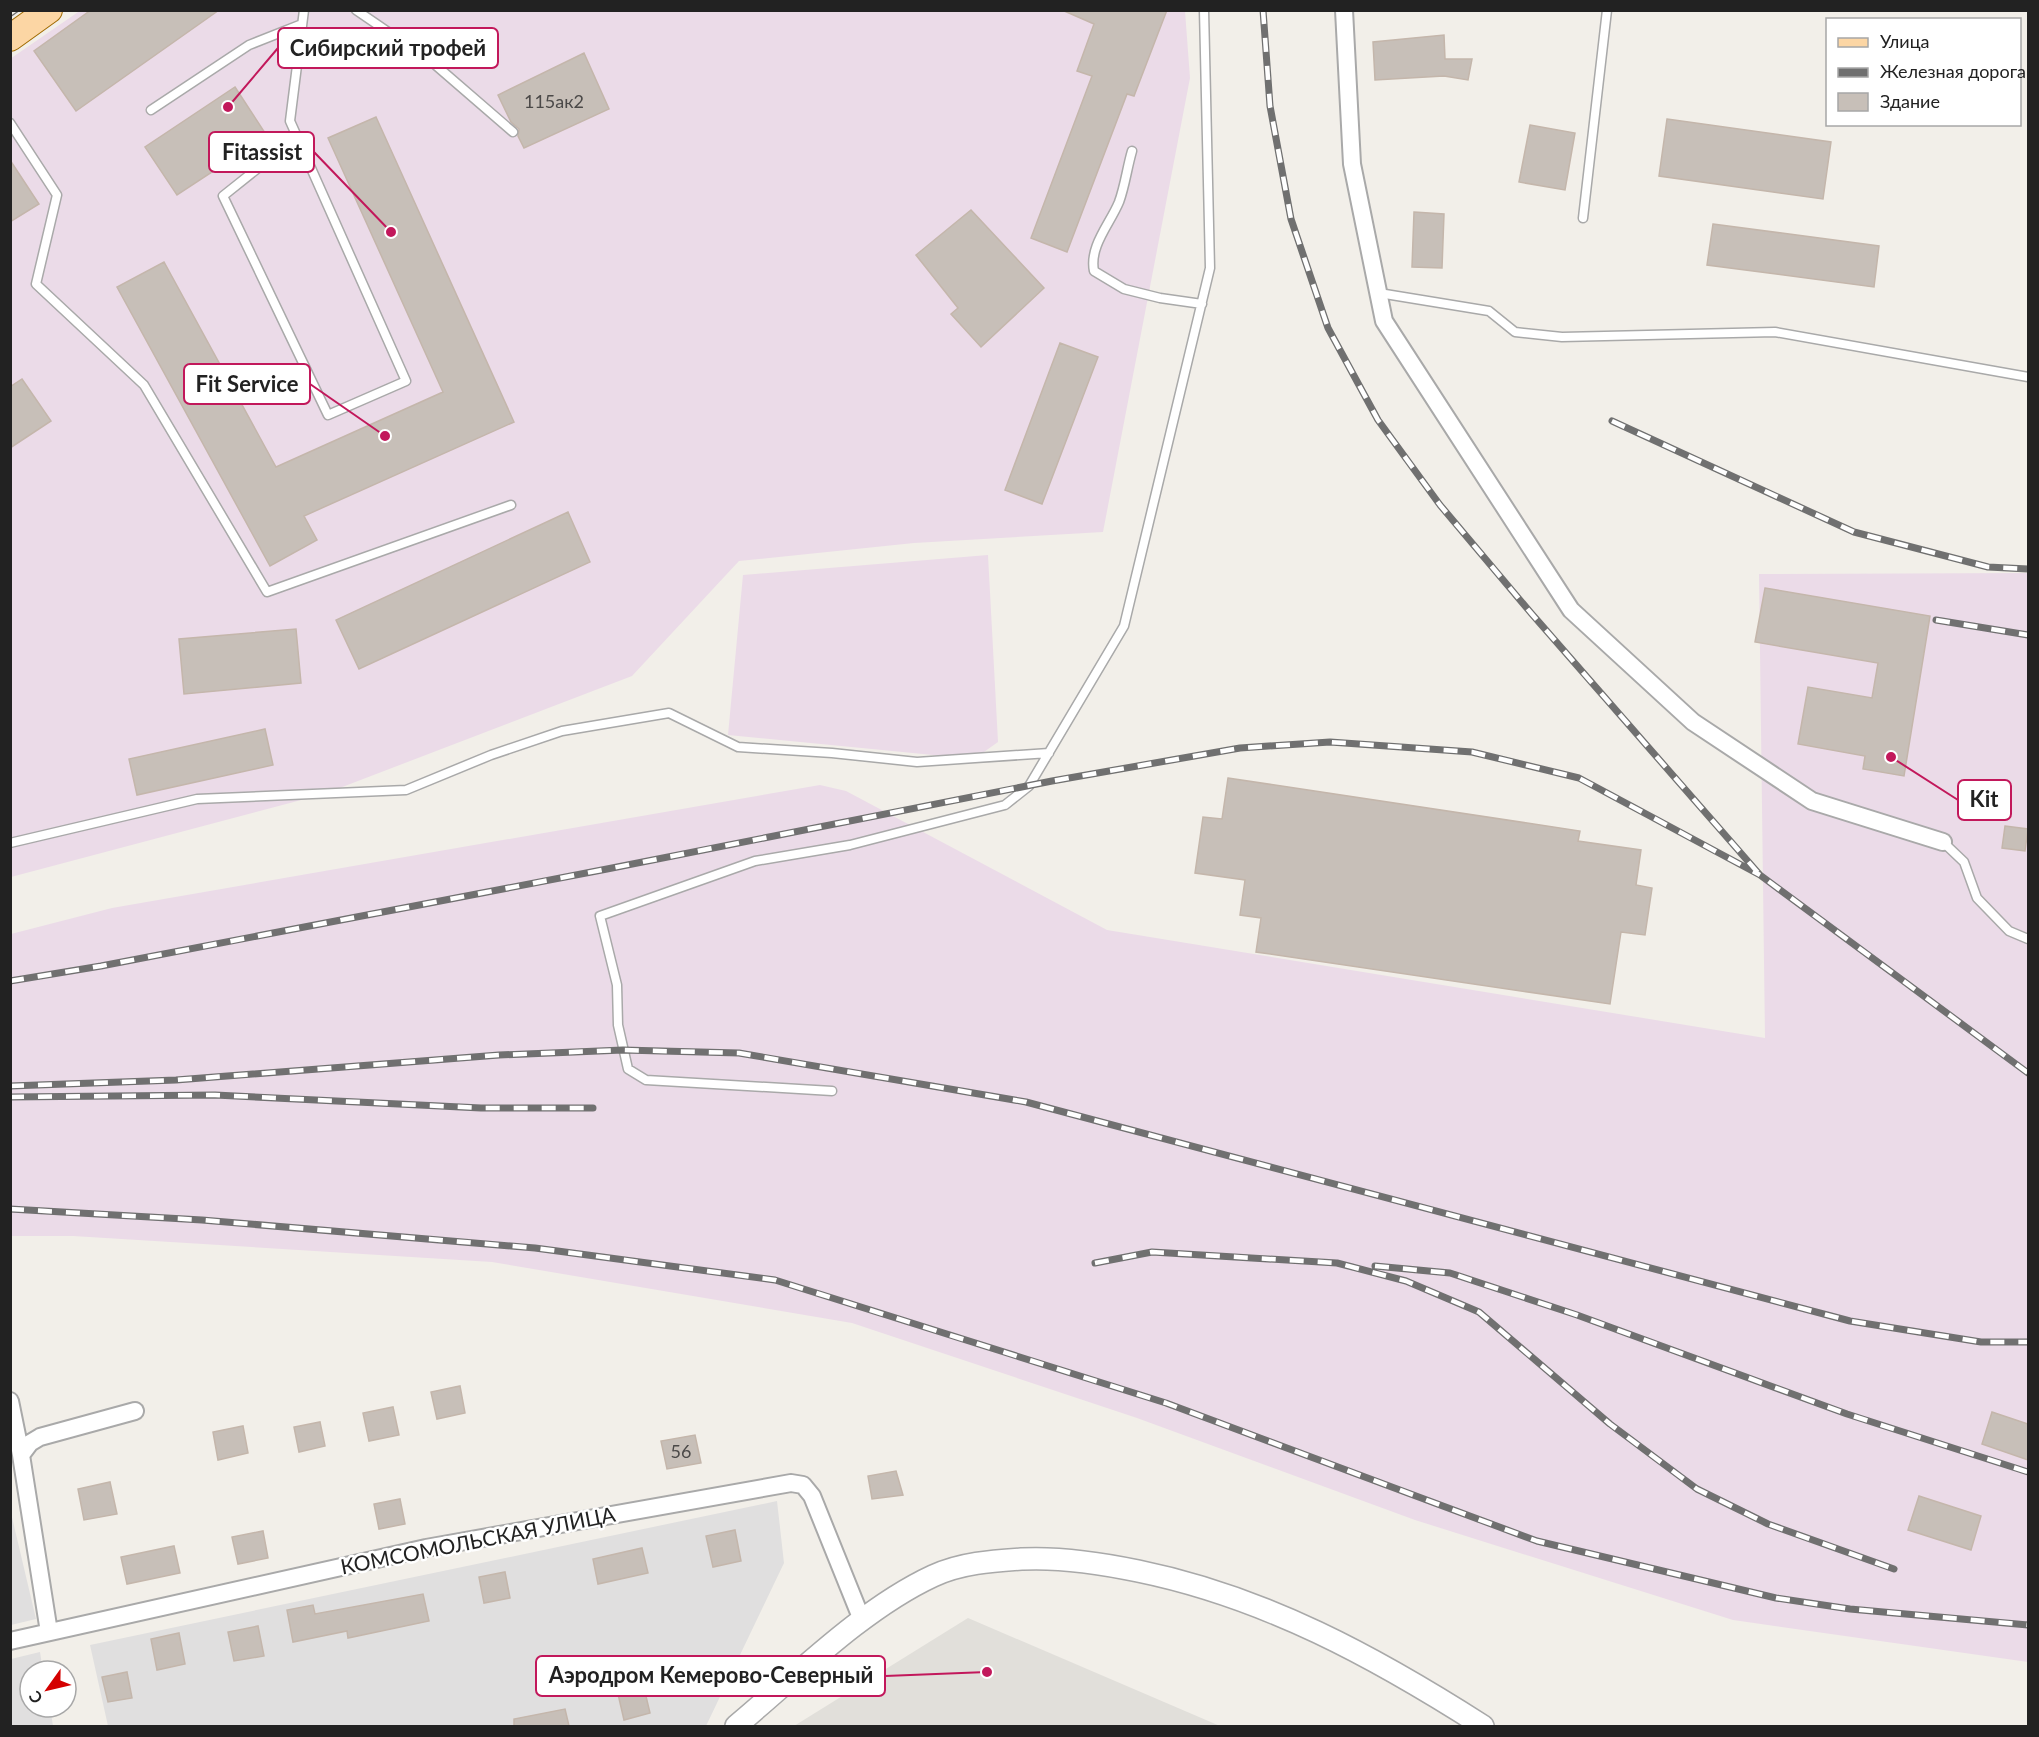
<svg xmlns="http://www.w3.org/2000/svg" width="2039" height="1737" viewBox="0 0 2039 1737" font-family="Lato,sans-serif">
	<style>
		.residential { fill: #e0dfdf }
		.industrial { fill: #ebdbe8 }
		.airport { fill: #e1dfda }
		.building { fill: #c7bfb8; stroke: #c4b6ab; stroke-width: 1.5 }
		.lines { fill: none; stroke-linecap: round; stroke-linejoin: round }
		.service-casing { stroke: #a9a9a9; stroke-width: 11 }
		.minor-casing { stroke: #a9a9a9; stroke-width: 20 }
		.tertiary-casing { stroke: #a9a9a9; stroke-width: 24 }
		.primary-casing { stroke: #a06b00; stroke-width: 28 }
		.service { stroke: #fff; stroke-width: 8 }
		.minor { stroke: #fff; stroke-width: 16 }
		.tertiary { stroke: #fff; stroke-width: 21 }
		.primary { stroke: #fcd6a4; stroke-width: 26 }
		.tram { stroke: #707070; stroke-width: 1.5 }
		.rail-casing { stroke: #707070; stroke-width: 7 }
		.rail { stroke: #fff; stroke-width: 4.5; stroke-dasharray: 14; stroke-linecap: butt }
		.labels { text-anchor: middle; stroke-width: 5; stroke-linejoin: round; paint-order: stroke }
		.number-label { font-size: 18px; fill: #4b4948 }
		.street-label { font-size: 21px; fill: #222; stroke: #fff }
		.leader { fill: none; stroke: #c2185b; stroke-width: 2 }
		.callout-dot { fill: #c2185b; stroke: #fff; stroke-width: 2 }
		.callout { fill: #fff; stroke: #c2185b; stroke-width: 2 }
		.callout-label { font-size: 22px; text-anchor: middle; font-weight: bold; fill: #222 }
	</style>
	<rect width="100%" height="100%" fill="#f2efe9"/>
	<!-- residential -->
	<path class="residential" d="M777,1501L784,1563L706,1726H108L90,1645Z
		M11,1513L36,1619L11,1625H10Z
		M40,1652L43,1671H30V1707H50L53,1726H11V1659Z"/>
	<!-- industrial -->
	<path class="industrial" d="M81,10L1185,11L1190,78L1103,532L914,543L739,561L632,676L324,794L11,877L10,59Z
		M988,555L998,742L974,759L728,735L743,575Z
		M2028,573V1662L1733,1620L1415,1520L1137,1418L852,1323L492,1262L73,1236H11V934L112,908L820,785L846,791L1107,930L1765,1038L1759,574Z"/>
	<!-- airport -->
	<path class="airport" d="M968,1618L1220,1726H794Z"/>
	<!-- building -->
	<path class="building" d="M91,10H219L76,111L34,51Z
		M1062,10H1167L1134,96L1127,94L1067,252L1031,238L1092,76L1077,71L1094,24Z
		M1444,35L1445,59H1472L1468,80L1444,76L1375,80L1373,42Z
		M584,53L609,109L524,148L518,136L519,129L511,122L498,95Z
		M235,87L267,136L177,195L145,147Z
		M376,117L514,422L304,516L317,540L270,566L117,287L164,262L276,467L443,392L328,138Z
		M1667,119L1831,142L1823,199L1659,176Z
		M1530,125L1575,133L1565,190L1519,182Z
		M10,160L39,204L10,222Z
		M971,210L1044,288L981,347L951,314L958,308L916,255Z
		M1414,212L1444,214L1442,268L1412,267Z
		M1713,224L1879,246L1874,287L1707,265Z
		M1060,343L1098,357L1042,504L1005,490Z
		M22,379L51,421L10,448V387Z
		M568,512L590,562L359,669L336,620Z
		M1765,588L1930,616L1904,776L1863,769L1865,756L1798,744L1808,687L1872,698L1878,663L1755,642Z
		M296,629L301,683L184,694L179,639Z
		M265,729L273,765L137,795L129,759Z
		M1228,778L1580,831L1578,841L1641,850L1636,885L1652,888L1645,935L1621,932L1610,1004L1256,952L1261,918L1240,915L1245,880L1195,873L1203,817L1222,819Z
		M2005,826L2028,829L2025,851L2002,848Z
		M460,1386L465,1413L437,1419L431,1392Z
		M393,1407L399,1435L369,1441L363,1413Z
		M1992,1412L2028,1424V1460L1982,1444Z
		M320,1422L325,1446L299,1452L294,1427Z
		M243,1426L248,1453L218,1460L213,1432Z
		M695,1435L701,1463L667,1469L661,1441Z
		M896,1471L903,1495L872,1499L868,1476Z
		M110,1482L117,1514L84,1520L78,1489Z
		M1919,1496L1981,1516L1971,1550L1908,1530Z
		M400,1499L405,1524L379,1529L374,1504Z
		M735,1530L741,1561L713,1567L706,1536Z
		M263,1531L268,1558L238,1564L232,1537Z
		M174,1546L180,1573L127,1584L121,1557Z
		M642,1548L648,1573L598,1584L593,1559Z
		M505,1572L510,1598L484,1603L479,1577Z
		M423,1594L429,1621L348,1638L347,1631L293,1642L287,1610L313,1605L315,1614Z
		M258,1626L264,1656L234,1661L228,1632Z
		M179,1633L185,1664L157,1670L151,1639Z
		M127,1672L132,1698L108,1702L102,1677Z
		M644,1688L650,1713L624,1720L618,1694Z
		M565,1709L569,1726H514V1719Z"/>
	<g class="lines">
		<defs>
			<path id="service" d="M356,10L432,62L513,132
				M151,110L249,45L302,24
				M10,123L57,195L36,284L144,385L267,592L511,505
				M297,137L223,196L328,415L406,381L290,121L304,10
				M1132,151C1127,168 1125,186 1119,202C1110,224 1089,246 1094,271L1124,289L1160,298L1202,304
				M1583,218L1607,10
				M1379,293L1489,311L1515,332L1562,337L1775,332L2028,377
				M1943,842L1964,862L1977,898L2009,931L2028,939
				M10,843L197,799L406,790L491,755L562,731L669,713L738,747L832,753L917,762L1049,753
				M832,1091L646,1080L628,1069L618,1025L617,985L600,916L755,861L850,845L1005,805L1029,786L1124,626L1210,268L1204,10"/>
			<path id="minor" d="M1344,10L1352,164L1384,321L1571,610L1693,722L1812,801L1943,842
				M10,1401L21,1455L49,1632
				M21,1455L30,1443L40,1437L135,1411
				M10,1641L426,1548L791,1483L803,1485L812,1496L862,1620"/>
			<path id="tertiary" d="M736,1726C796,1676 862,1609 933,1576C961,1563 992,1561 1022,1559C1061,1557 1100,1563 1138,1571C1265,1597 1375,1657 1483,1726"/>
			<path id="primary" d="M10,38L49,10"/>
		</defs>
		<!-- service casing -->
		<use href="#service" class="service-casing"/>
		<!-- minor casing -->
		<use href="#minor" class="minor-casing"/>
		<!-- tertiary casing -->
		<use href="#tertiary" class="tertiary-casing"/>
		<!-- primary casing -->
		<use href="#primary" class="primary-casing"/>
		<!-- service -->
		<use href="#service" class="service"/>
		<!-- minor -->
		<use href="#minor" class="minor"/>
		<!-- tertiary -->
		<use href="#tertiary" class="tertiary"/>
		<!-- primary -->
		<use href="#primary" class="primary"/>
		<!-- tram -->
		<path class="tram" d="M10,17L20,10"/>
		<defs>
			<path id="rail" d="M1263,10L1270,106L1291,219L1328,328L1378,420L1440,505L1531,613L1760,875L2028,1073
				M1612,421L1854,532L1988,567L2028,569
				M1936,620L2028,635
				M10,981L101,966L607,869L1052,781L1240,748L1330,742L1472,752L1579,778L1760,875
				M10,1086L176,1080L499,1055L623,1050L739,1053L1026,1102L1850,1321L1981,1342H2028
				M10,1097L215,1095L481,1108H593
				M10,1209L202,1220L535,1248L775,1280L1166,1403L1537,1541L1776,1598L1850,1609L2028,1625
				M1095,1263L1152,1252L1337,1263L1406,1281L1479,1312L1610,1424L1697,1489L1768,1524L1894,1569
				M1375,1266L1450,1273L1577,1315L1847,1414L2028,1472"/>
		</defs>
		<!-- rail casing -->
		<use href="#rail" class="rail-casing"/>
		<!-- rail -->
		<use href="#rail" class="rail"/>
	</g>
	<g class="labels">
		<!-- number labels -->
		<g class="number-label">
			<text x="554" y="108">115ак2</text>
			<text x="681" y="1458">56</text>
		</g>
		<!-- street labels -->
		<g class="street-label">
			<text transform="translate(478 1541) rotate(-11)" y="7">КОМСОМОЛЬСКАЯ УЛИЦА</text>
		</g>
	</g>
	<!-- callouts -->
	<path class="leader" d="M228 107L278 48M391 232L314 152M385 436L310 384M1891 757L1958 800M987 1672L885 1676"/>
	<g class="callout-dot">
		<circle cx="228" cy="107" r="6"/>
		<circle cx="391" cy="232" r="6"/>
		<circle cx="385" cy="436" r="6"/>
		<circle cx="1891" cy="757" r="6"/>
		<circle cx="987" cy="1672" r="6"/>
	</g>
	<g class="callout">
		<rect x="278" y="28" width="220" height="40" rx="6"/>
		<rect x="209" y="132" width="105" height="40" rx="6"/>
		<rect x="184" y="364" width="126" height="40" rx="6"/>
		<rect x="1958" y="780" width="53" height="40" rx="6"/>
		<rect x="536" y="1656" width="349" height="40" rx="6"/>
	</g>
	<g class="callout-label">
		<text x="388" y="56">Сибирский трофей</text>
		<text x="262" y="160">Fitassist</text>
		<text x="247" y="392">Fit Service</text>
		<text x="1984" y="807">Kit</text>
		<text x="711" y="1683">Аэродром Кемерово-Северный</text>
	</g>
	<!-- border -->
	<rect width="2039" height="1737" fill="none" stroke="#222222" stroke-width="24"/>
	<!-- legend -->
	<rect x="1826" y="18" width="195" height="108" fill="#ffffff" stroke="#a7a7a7" stroke-width="1.5"/>
	<rect x="1838" y="38" width="30" height="9" fill="#fcd6a4" stroke="#a7a7a7" stroke-width="1.5"/>
	<text x="1880" y="48" font-size="18" fill="#222222">Улица</text>
	<rect x="1838" y="68" width="30" height="9" fill="#707070" stroke="#a7a7a7" stroke-width="1.5"/>
	<text x="1880" y="78" font-size="18" fill="#222222">Железная дорога</text>
	<rect x="1838" y="93" width="30" height="18" fill="#c7bfb8" stroke="#a7a7a7" stroke-width="1.5"/>
	<text x="1880" y="108" font-size="18" fill="#222222">Здание</text>
	<!-- north arrow -->
	<g transform="translate(48 1689) rotate(236)"><circle r="28" fill="#ffffff" stroke="#a7a7a7" stroke-width="1.5"/>
	<path d="M0-4.5L10 22L0 15L-10 22Z" fill="#d40000"/>
	<text y="-9" font-size="16" font-weight="bold" text-anchor="middle" fill="#222222">С</text>
	</g>
</svg>
